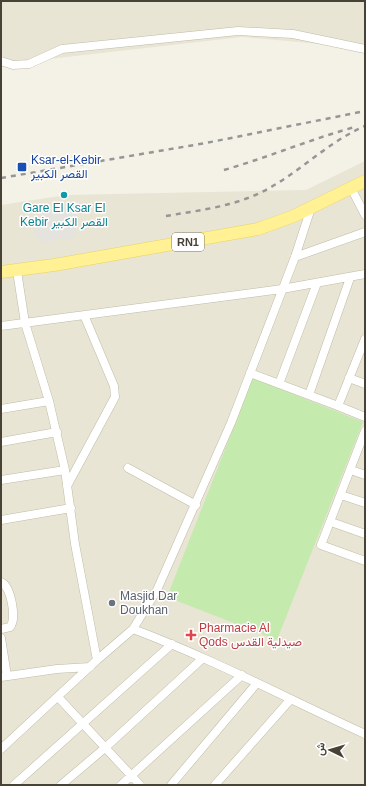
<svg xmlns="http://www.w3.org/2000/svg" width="366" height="786" viewBox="0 0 366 786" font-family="Arial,Vazirmatn,sans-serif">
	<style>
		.residential { fill: #e8e5d4 }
		.green { fill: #c5eaad }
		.parking { fill: #e4e3de }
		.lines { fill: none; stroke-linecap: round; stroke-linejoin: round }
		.street-casing { stroke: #c0bba8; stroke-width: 9 }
		.primary-casing { stroke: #e9d45f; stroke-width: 13 }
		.street { stroke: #fff; stroke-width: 8 }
		.primary { stroke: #fff194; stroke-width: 12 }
		.rail { stroke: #969696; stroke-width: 2.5; stroke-dasharray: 5 5; stroke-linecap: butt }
		.transit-dot { fill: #1a4fb4; stroke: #fff; stroke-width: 1.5 }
		.culture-dot { fill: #0f9aa8; stroke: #fff; stroke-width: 1.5 }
		.worship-dot { fill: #6b7280; stroke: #fff; stroke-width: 1.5 }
		.health-dot { fill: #e0444e; stroke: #fff; stroke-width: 1.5 }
		.labels { text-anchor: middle; stroke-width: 3; stroke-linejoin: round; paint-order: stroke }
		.shield { fill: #fff; stroke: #7e7b72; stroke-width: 1 }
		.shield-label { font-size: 11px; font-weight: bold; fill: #474235 }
		.transit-label { font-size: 12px; fill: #164399; stroke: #fff; text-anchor: start }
		.culture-label { font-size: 12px; fill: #0d838f; stroke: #fff }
		.worship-label { font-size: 12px; fill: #5b616d; stroke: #fff; text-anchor: start }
		.health-label { font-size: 12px; fill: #be3a42; stroke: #fff; text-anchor: start }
	</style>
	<rect width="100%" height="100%" fill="#f4f2e6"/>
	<!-- residential -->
	<path class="residential" d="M1,1H365V48L242,37L5,64L1,51Z
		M365,161V785H1V205L66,195L306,190Z"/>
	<!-- green -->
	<path class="green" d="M253,378L363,422L277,640L167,597Z"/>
	<!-- parking -->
	<path class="parking" d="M68,208L76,216L77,233L70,239L61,240L56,237L47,244L34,235L42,210L49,212L51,209Z"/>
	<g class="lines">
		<defs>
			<path id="street" d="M1,61L13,65L29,64L62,49L238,31L293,34L365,49
				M351,188L365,215
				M295,257L365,232
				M17,271L25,323L49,401L65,470L75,544L97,660L133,629L157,590L231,423L295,257L311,208
				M1,326L282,289L365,274
				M365,339L338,406L365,417
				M250,373L338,406
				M349,378L365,384
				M279,384L317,283
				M309,395L350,278
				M1,409L49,401
				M365,431L321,545L365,561
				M1,442L57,432
				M128,468L196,505
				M351,470L365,475
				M1,480L65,470
				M67,486L115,397L114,386L84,315
				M341,495L365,503
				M1,520L71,508
				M331,522L365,534
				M1,582C11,586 17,619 10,627L1,629
				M133,629C213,659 288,699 365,734
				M1,638L7,676
				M1,677L57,669L90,667
				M58,697L140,785
				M1,749L97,660
				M14,785L172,644
				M61,785L106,747L203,658
				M121,785L242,675
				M171,785L257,683
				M215,785L290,700"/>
			<path id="primary" d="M1,272L54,265L258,229L294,216L365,181"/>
		</defs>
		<!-- street casing -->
		<use href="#street" class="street-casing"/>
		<!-- primary casing -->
		<use href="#primary" class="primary-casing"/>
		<!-- street -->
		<use href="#street" class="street"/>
		<!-- primary -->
		<use href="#primary" class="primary"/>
		<!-- rail -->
		<path class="rail" d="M224,170C269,157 311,139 355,127
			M1,178L206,143L365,111
			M166,216C201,210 239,206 271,187C303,169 330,141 365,126"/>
	</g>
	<!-- markers -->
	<rect class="transit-dot" x="17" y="162" width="10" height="10" rx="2"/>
	<circle class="culture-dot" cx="64" cy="195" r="4"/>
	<circle class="worship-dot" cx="112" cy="603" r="4"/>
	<path class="health-dot" d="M189 629h4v4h4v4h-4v4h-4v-4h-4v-4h4z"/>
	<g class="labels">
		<!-- shield labels -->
		<rect class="shield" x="172" y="233" width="32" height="18" rx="3"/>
		<g class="shield-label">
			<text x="188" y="246">RN1</text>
		</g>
		<!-- transit labels -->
		<g class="transit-label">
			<text x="31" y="164">Ksar-el-Kebir<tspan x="31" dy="14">القصر الكبير</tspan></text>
		</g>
		<!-- culture labels -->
		<g class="culture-label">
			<text x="64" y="212">Gare El Ksar El<tspan x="64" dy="14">Kebir القصر الكبير</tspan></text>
		</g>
		<!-- worship labels -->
		<g class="worship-label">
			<text x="120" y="600">Masjid Dar<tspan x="120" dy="14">Doukhan</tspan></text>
		</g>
		<!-- health labels -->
		<g class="health-label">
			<text x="199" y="632">Pharmacie Al<tspan x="199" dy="14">Qods صيدلية القدس</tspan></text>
		</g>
	</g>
	<!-- border -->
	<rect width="366" height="786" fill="none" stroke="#474235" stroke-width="4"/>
	<!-- north arrow -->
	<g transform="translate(330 750) rotate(275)" stroke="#ffffff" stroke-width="3" paint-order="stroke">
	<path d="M0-3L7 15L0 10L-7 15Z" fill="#474235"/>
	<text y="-6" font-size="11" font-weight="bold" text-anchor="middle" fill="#474235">ش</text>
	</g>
</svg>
